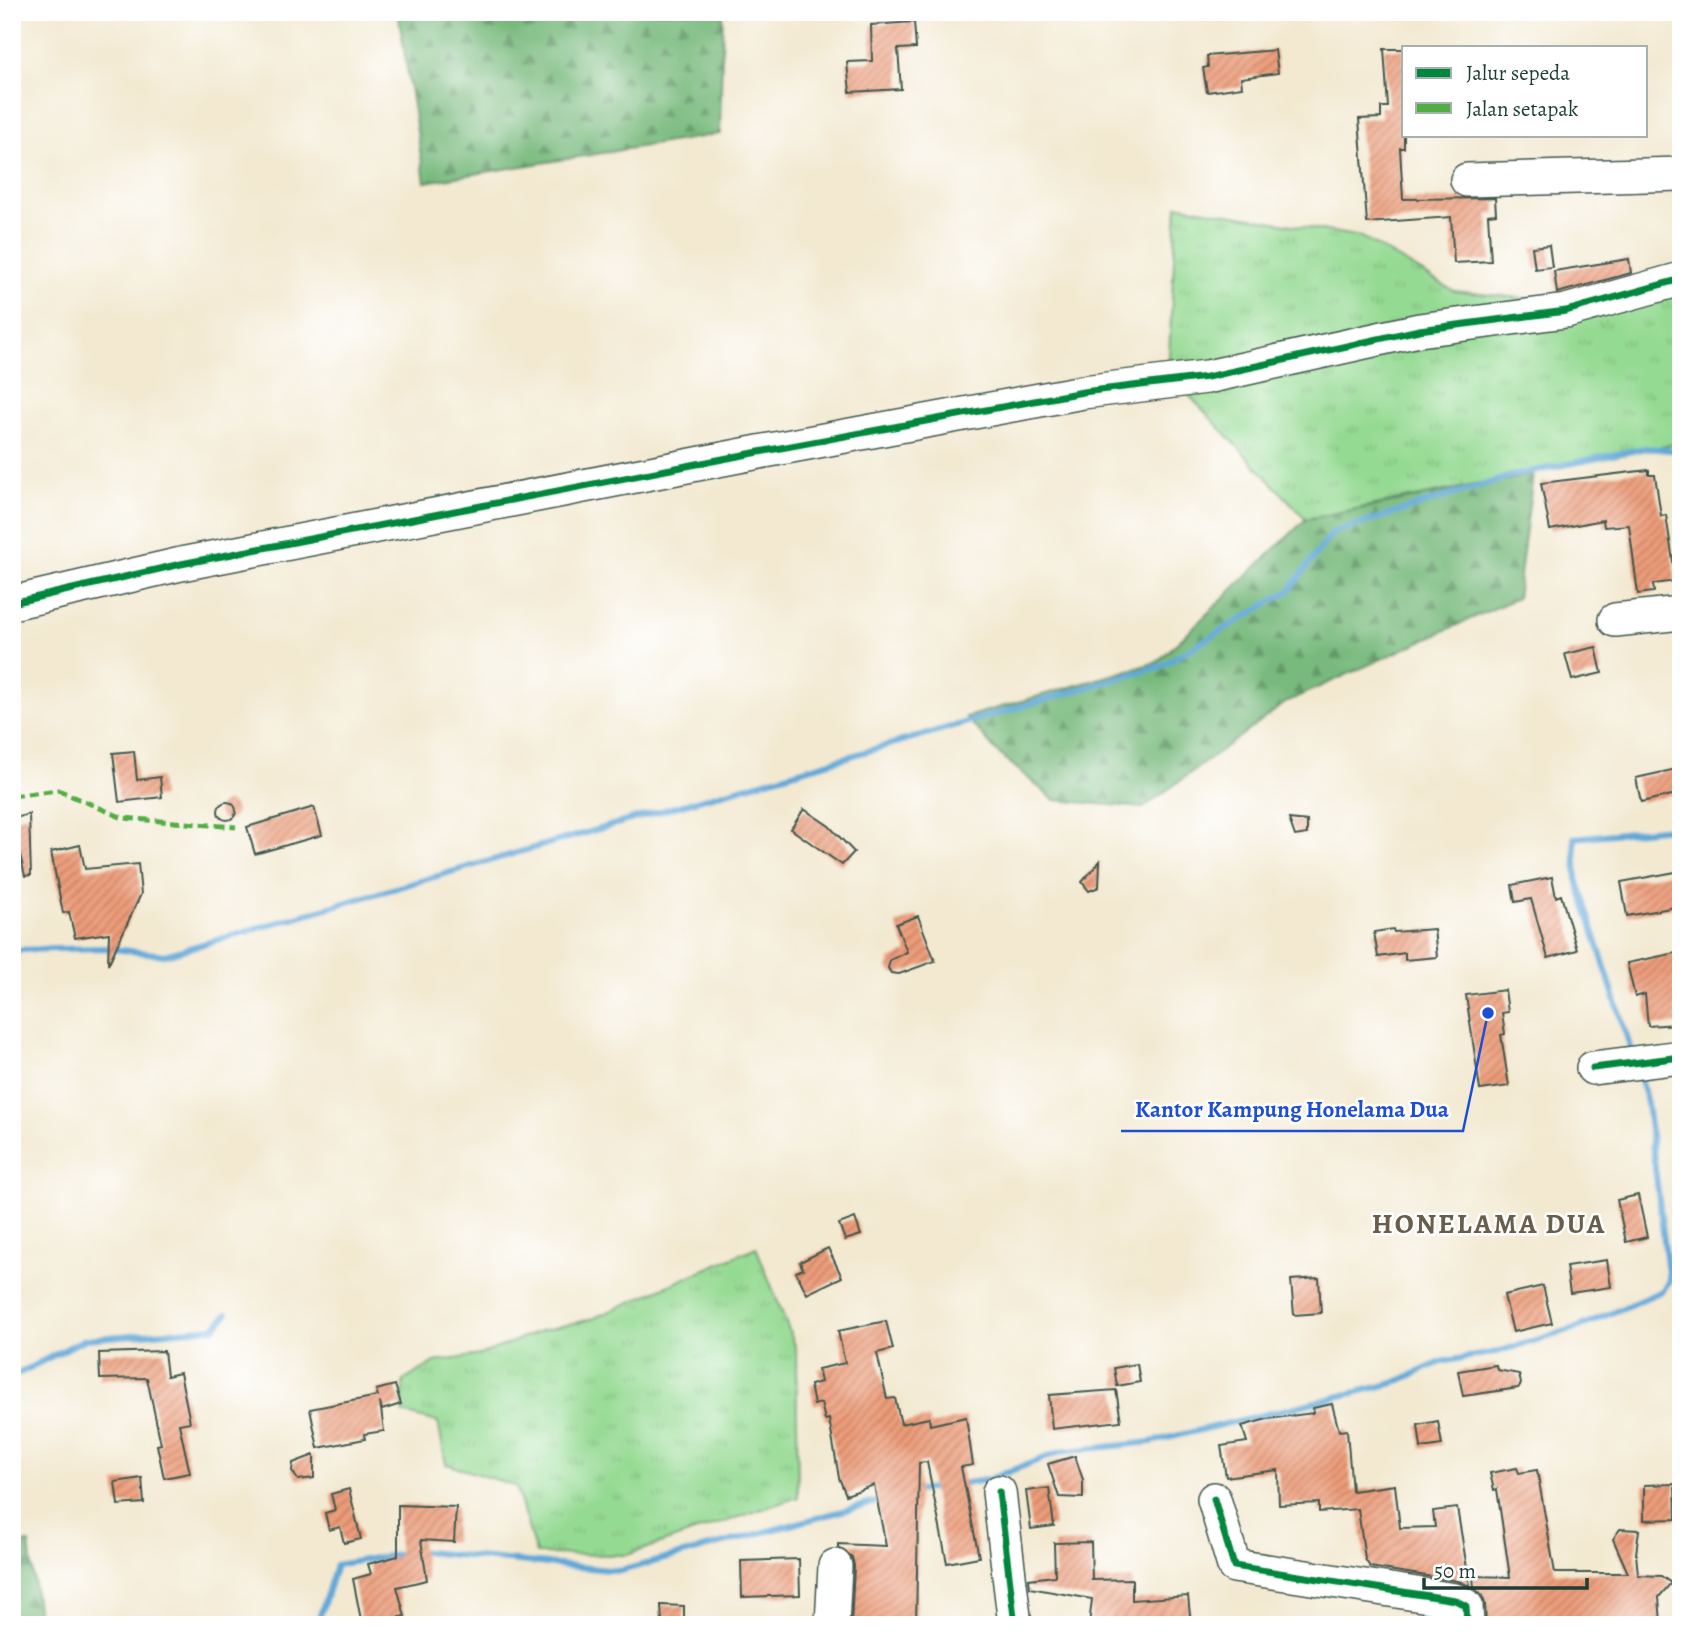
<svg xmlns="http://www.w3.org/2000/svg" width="1693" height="1637" viewBox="0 0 1693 1637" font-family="Alegreya,serif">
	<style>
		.grass { fill: url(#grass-tufts); stroke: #5a8c64; stroke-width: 2 }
		.forest { fill: url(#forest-firs); stroke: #4c7c58; stroke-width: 2 }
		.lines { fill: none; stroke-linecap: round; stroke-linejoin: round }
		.stream { stroke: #61a8d8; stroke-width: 6 }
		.building { fill: url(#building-hatch) }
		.minor-casing { stroke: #3f574c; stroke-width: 36 }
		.minor { stroke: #fff; stroke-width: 33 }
		.quiet { stroke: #52ad45; stroke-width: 5; stroke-dasharray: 10 5; stroke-linecap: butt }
		.cycleway-casing { stroke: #fff; stroke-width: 11 }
		.cycleway { stroke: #00873e; stroke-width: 7 }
		.labels { text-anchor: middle; stroke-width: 5; stroke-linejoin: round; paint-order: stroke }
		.district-label { font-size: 28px; font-weight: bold; letter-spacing: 2px; fill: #675e4c; stroke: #fff }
		.leader { fill: none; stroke: #1d4ed8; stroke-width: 2.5 }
		.callout-dot { fill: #1d4ed8; stroke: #fff; stroke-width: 2.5 }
		.callout-label { font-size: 23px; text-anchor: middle; font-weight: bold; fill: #1d4ed8; stroke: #fff; stroke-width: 5; stroke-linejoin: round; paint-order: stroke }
	</style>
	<defs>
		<pattern id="grass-tufts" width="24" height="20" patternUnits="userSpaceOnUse" patternTransform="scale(1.75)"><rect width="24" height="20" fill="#95da93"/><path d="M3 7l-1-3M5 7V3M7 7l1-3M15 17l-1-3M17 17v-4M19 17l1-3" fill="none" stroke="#80bc7f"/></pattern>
		<pattern id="forest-firs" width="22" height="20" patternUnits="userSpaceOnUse" patternTransform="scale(1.75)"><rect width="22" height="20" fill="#78ba7d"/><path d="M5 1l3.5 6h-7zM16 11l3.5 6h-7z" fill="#629867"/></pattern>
		<pattern id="building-hatch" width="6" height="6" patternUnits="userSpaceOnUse" patternTransform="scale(1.75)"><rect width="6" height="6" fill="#ed9c79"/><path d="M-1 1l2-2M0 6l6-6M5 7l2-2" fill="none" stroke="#bf8064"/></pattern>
	</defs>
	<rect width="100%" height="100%" fill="#fff"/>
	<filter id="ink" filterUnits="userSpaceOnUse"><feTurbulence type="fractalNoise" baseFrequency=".0143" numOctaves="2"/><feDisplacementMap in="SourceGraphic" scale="14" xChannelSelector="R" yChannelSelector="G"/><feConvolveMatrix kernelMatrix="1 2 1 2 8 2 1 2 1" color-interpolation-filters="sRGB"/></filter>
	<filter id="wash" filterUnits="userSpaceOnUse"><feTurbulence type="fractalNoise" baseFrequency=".00686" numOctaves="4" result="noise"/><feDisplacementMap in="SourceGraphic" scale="28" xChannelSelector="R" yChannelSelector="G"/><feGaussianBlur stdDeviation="1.57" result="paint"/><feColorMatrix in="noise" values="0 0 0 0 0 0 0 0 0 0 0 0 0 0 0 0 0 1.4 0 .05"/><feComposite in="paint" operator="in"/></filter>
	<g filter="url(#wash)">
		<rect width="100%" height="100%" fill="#f3e9d1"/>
		<!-- grass -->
		<path class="grass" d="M1177,205L1361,237L1454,291L1558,302L1681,285V443L1306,519L1168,373Z
			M756,1247L796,1348L798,1497L627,1555L536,1554L516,1486L446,1464L438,1422L403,1413V1381L435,1362L480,1355L540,1331L592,1319Z"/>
		<!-- forest -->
		<path class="forest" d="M398,12H723L720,134L425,182Z
			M1533,475L1517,598L1288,701L1143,808L1054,800L996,751L966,717L1157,662L1306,519Z
			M29,1543L39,1625H12V1544Z"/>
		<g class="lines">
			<!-- stream -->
			<path class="stream" d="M12,950L104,948L165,955L1161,666L1289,591L1332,533L1511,476L1645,448L1681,451
				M1632,1053L1577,879L1574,838L1681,827
				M12,1377L85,1339L214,1328L227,1314
				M959,1484L987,1480L1060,1452L1151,1442L1394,1383L1441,1362L1497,1352L1579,1327L1662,1291L1669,1281L1647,1103L1638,1073
				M911,1492L938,1487
				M415,1551L620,1571L883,1500
				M317,1625L336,1565L404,1553"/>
		</g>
		<g id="blocks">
			<!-- building -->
			<path class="building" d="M914,22L916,48L898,49L901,89L850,92L847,62L872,61L871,25Z
				M1384,49H1404V148H1400L1403,199L1495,198L1496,214L1488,215L1491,261L1454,263L1451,217L1367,223L1359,119L1381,118V107H1388Z
				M1275,50L1278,73L1241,78L1242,87L1207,92L1203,68L1208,67L1207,56Z
				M1549,245L1552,267L1535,269L1532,247Z
				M1629,259L1631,273L1557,293L1554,271Z
				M1649,470V475H1655L1661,516L1666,515L1676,581L1653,584L1654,592L1638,594L1629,525L1604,527L1603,520L1550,530L1541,483Z
				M1596,647L1602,673L1572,680L1565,654Z
				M134,751L137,780L160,777L162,797L119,802L113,753Z
				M1681,768V793L1641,802L1636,778Z
				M218 811a9 9 0 1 1 18 0a9 9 0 1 1-18 0Z
				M314,807L322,835L255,854L247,827Z
				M804,809L829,826L854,852L842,865L791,829Z
				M29,814L31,875L25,876L12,819Z
				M1289,819L1307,821V834L1295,836Z
				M80,845L85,869L138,864L141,894L108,965L109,933L75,938L69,912L63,913L51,852Z
				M1100,861L1099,887L1089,891L1082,882Z
				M1681,871V906L1627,916L1621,882Z
				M1552,877L1556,897L1561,895L1577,950L1548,958L1531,899L1515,902L1512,885Z
				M918,916L935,961L899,974L891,973L888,968L890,960L907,952L896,924Z
				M1393,929L1394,932L1434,929L1437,957L1405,960V953L1378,957L1374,932Z
				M1681,952V980L1674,982L1678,1024L1648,1026L1645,994L1635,997L1627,963Z
				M1505,990L1508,1012L1502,1013L1505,1034L1501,1035L1509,1086L1480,1090L1466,995Z
				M1638,1195L1647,1237L1626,1242L1617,1200Z
				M855,1218L861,1235L845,1240L839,1224Z
				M828,1248L842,1277L807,1294L796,1272L803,1269L800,1262Z
				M1607,1260L1611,1287L1570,1293L1566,1266Z
				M1319,1278L1321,1313L1294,1315L1291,1280Z
				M1543,1286L1552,1323L1513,1332L1504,1295Z
				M886,1321L893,1349L877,1353L887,1399L895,1398L901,1424L929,1418L930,1425L966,1417L973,1465L961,1467L979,1557L947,1563L927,1462L919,1463L916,1625H851L854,1566L852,1557L838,1547V1544L886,1546L874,1485L846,1495L839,1478L829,1419L825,1420L821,1403L814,1405L810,1385L821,1382L818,1369L845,1363L838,1331Z
				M164,1351L167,1376L180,1373L190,1422L179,1424L190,1473L164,1478L157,1445L161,1444L147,1378L100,1379L99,1353Z
				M1137,1364L1140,1382L1117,1386L1114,1368Z
				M1496,1365L1497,1370L1519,1374L1521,1384L1518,1388L1463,1396L1458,1371Z
				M395,1385L401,1404L382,1410L380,1402L384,1431L364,1434L365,1439L318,1448L310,1409L378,1396L376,1390Z
				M1116,1390L1121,1421L1052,1429L1049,1395Z
				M1332,1404L1339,1431L1347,1430L1352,1491L1395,1485L1400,1528L1435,1527L1433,1511L1457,1508L1470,1586L1458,1581L1370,1567L1365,1559L1358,1509L1319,1512V1503L1279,1505L1278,1470L1226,1477L1221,1446L1247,1442L1242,1426L1267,1419L1314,1413L1313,1408Z
				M1438,1421L1442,1445L1421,1448L1418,1425Z
				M314,1455V1478L298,1480L292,1471L293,1463Z
				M1075,1456L1083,1480V1498L1059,1497L1048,1464Z
				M1517,1468L1519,1473L1537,1470L1555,1573H1628L1613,1539L1620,1529L1639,1530L1636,1554L1638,1575L1661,1576L1671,1583L1659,1597L1661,1623L1486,1625L1485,1604L1482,1595L1474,1588L1473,1576L1510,1577L1497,1489L1494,1490L1490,1473Z
				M142,1478L144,1503L118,1505L115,1482Z
				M1675,1484L1676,1519L1644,1520V1485Z
				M1049,1488L1054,1526L1031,1529L1026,1491Z
				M349,1489L361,1539L344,1543L340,1527L329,1530L325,1513L335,1510L331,1494Z
				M398,1505L456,1507L454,1542L421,1540L427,1580L397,1587L405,1616L362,1625L353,1579L371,1574L368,1564L398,1556Z
				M1091,1542L1092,1580L1132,1579V1600L1188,1596L1191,1625H1089L1092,1599L1030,1588L1029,1579L1055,1576L1054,1543Z
				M799,1559L800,1595L742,1597L741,1561Z
				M661,1605L684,1606V1624H662Z"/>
		</g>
	</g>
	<g filter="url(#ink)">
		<use href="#blocks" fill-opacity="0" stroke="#3f574c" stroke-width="2"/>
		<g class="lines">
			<defs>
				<path id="minor" d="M1467,180L1681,174
					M12,603L181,564L759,452L1083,392L1207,377L1419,330L1566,311L1681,279
					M1615,620L1681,613
					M1593,1068L1681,1057
					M999,1492L1015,1625
					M1214,1499L1234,1566L1455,1600L1466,1606L1467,1625
					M832,1625L835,1566"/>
			</defs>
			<!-- minor casing -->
			<use href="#minor" class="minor-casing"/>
			<!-- minor -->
			<use href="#minor" class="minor"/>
			<!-- quiet -->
			<path class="quiet" d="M12,796L58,790L123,818L236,827"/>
			<defs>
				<path id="cycleway" d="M12,603L181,564L759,452L1083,392L1207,377L1419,330L1566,311L1681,279
					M1593,1068L1681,1057
					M999,1492L1015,1625
					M1214,1499L1234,1566L1455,1600L1466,1606L1467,1625"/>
			</defs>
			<!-- cycleway casing -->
			<use href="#cycleway" class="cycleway-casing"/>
			<!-- cycleway -->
			<use href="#cycleway" class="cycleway"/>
		</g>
	</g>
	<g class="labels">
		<!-- district labels -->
		<g class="district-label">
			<text x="1489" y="1233">HONELAMA DUA</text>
		</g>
	</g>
	<!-- callouts -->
	<path class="leader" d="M1488 1013L1463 1131H1121"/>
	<circle class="callout-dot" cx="1488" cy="1013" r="7"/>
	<g class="callout-label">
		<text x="1292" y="1117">Kantor Kampung Honelama Dua</text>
	</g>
	<!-- margin -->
	<rect width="1693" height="1637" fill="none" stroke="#fff" stroke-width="42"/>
	<!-- legend -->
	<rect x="1402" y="46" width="245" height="91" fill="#ffffff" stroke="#a5b1ae" stroke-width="2"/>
	<rect x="1416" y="68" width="35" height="10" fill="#00873e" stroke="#a5b1ae" stroke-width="2"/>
	<text x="1466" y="80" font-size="21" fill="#1f3d34">Jalur sepeda</text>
	<rect x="1416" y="103" width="35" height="10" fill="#52ad45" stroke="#a5b1ae" stroke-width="2"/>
	<text x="1466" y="116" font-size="21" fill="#1f3d34">Jalan setapak</text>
	<!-- scale -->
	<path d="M1424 1578v10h163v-10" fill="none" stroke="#1f3d34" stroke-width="3.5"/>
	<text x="1434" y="1578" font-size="21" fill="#1f3d34" stroke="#ffffff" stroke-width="5" paint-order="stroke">50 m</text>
</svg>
